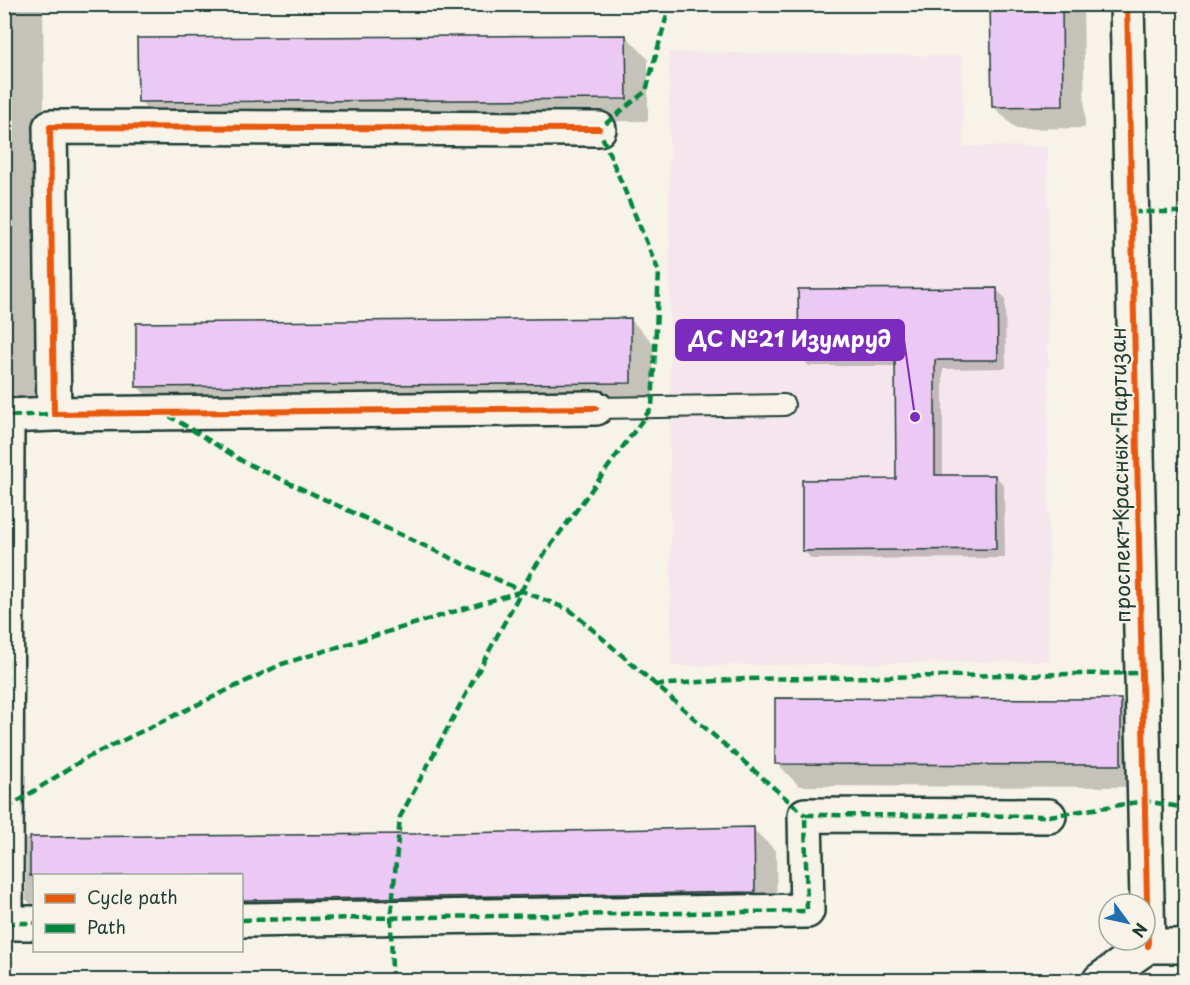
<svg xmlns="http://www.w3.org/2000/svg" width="1190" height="985" viewBox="0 0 1190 985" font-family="'Playpen Sans',sans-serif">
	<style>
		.built { fill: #f4e6ec }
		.shadow { fill: #0003 }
		.building { fill: #ecc8f4; stroke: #1f3d34; stroke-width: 1.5 }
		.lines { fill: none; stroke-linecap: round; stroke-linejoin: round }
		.service-casing { stroke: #1f3d34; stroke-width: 24 }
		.minor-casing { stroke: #1f3d34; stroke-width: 38 }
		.service { stroke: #f7f3e8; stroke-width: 20 }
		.minor { stroke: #f7f3e8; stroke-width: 33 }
		.quiet { stroke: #00873e; stroke-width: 4.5; stroke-dasharray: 9 4.5; stroke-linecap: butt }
		.cycleway-casing { stroke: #f7f3e8; stroke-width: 10 }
		.cycleway { stroke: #e8590c; stroke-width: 6 }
		.labels { text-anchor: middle; stroke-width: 4.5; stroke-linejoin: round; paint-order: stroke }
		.street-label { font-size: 21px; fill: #1f3d34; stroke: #f7f3e8 }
		.leader { fill: none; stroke: #7b2cbf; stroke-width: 2 }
		.callout-dot { fill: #7b2cbf; stroke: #f7f3e8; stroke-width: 2 }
		.callout { fill: #7b2cbf; stroke: #7b2cbf; stroke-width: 2 }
		.callout-label { font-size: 22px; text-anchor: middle; font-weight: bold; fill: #fff }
	</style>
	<rect width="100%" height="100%" fill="#f7f3e8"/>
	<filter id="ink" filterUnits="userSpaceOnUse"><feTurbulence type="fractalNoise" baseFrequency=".0167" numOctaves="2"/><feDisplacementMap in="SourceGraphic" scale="12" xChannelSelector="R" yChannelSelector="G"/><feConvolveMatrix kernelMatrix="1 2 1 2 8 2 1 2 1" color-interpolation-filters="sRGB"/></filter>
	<g filter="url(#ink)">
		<!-- built -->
		<path class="built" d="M669,52L962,56L963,146L1048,147L1049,661L671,666Z"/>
		<!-- shadow -->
		<path class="shadow" d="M4,4H43L47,412L4,413Z
			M991,4H1083L1085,128L1016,129L993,106Z
			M626,36L648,59V121L162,124L140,102Z
			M996,289L1005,298L1006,368L943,369V476H995L1004,485L1005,558L812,559L803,550L897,481V366H809L800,357Z
			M631,320L653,343V405L160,409L138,387Z
			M1121,701L1143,723V787L799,786L777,763Z
			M753,829L776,851L777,914L242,922V876H34V908L26,899V839L411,835Z"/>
		<!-- building -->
		<path class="building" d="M990,4H1062L1063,106L992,107Z
			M626,35L627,99L138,102L137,38Z
			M997,288L998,360H935V475H995L996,549L802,551V480L896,479L895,357L799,358L798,289Z
			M631,318V383L136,387V323Z
			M775,698L1121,699V765L775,764Z
			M754,827L755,892L242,900V876H30V837L411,834Z"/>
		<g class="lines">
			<defs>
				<path id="service" d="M596,408L784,405"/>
				<path id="minor" d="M1127,4L1148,946
					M596,408L54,414L50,127L599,129
					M242,920L807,911L805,815L1049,816
					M4,923H6L7,416L54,414
					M6,923H34
					M1100,980L1148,946H1186"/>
			</defs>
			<!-- service casing -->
			<use href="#service" class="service-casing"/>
			<!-- minor casing -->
			<use href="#minor" class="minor-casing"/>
			<!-- service -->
			<use href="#service" class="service"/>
			<!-- minor -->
			<use href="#minor" class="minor"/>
			<!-- quiet -->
			<path class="quiet" d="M594,129H599L646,91L670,4
				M1132,212H1186
				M168,415L244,462L522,591L570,610L805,815
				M655,685L745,679L1141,673
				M6,809L84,759L282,664L522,591
				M242,920L807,911L805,815L1049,816L1145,801L1186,808
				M4,923H6L7,416L54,414
				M6,923H34
				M392,980L391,918L400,817L532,571L652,407L659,272L599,129"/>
			<defs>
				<path id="cycleway" d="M1127,4L1148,946
					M596,408L54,414L50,127L599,129"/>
			</defs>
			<!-- cycleway casing -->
			<use href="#cycleway" class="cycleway-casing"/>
			<!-- cycleway -->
			<use href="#cycleway" class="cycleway"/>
		</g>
	</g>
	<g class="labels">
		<!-- street labels -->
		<g class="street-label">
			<text transform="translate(1121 475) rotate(-91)" y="7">проспект Красных Партизан</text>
		</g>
	</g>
	<!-- callouts -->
	<path class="leader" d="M915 417L904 340"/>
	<circle class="callout-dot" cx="915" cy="417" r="6"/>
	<rect class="callout" x="676" y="320" width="228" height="40" rx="6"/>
	<g class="callout-label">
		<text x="790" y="347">ДС №21 Изумруд</text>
	</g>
	<!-- margin -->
	<rect width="1190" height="985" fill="none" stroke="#f7f3e8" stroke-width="24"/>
	<rect x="12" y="12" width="1166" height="961" fill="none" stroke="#1f3d34" stroke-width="2" filter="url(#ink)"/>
	<!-- legend -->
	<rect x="33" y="874" width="210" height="78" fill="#f7f3e8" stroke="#a1aaa0" stroke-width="1.5"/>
	<rect x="45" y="894" width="30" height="9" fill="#e8590c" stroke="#a1aaa0" stroke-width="1.5"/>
	<text x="87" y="904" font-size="18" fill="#1f3d34">Cycle path</text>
	<rect x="45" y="924" width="30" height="9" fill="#00873e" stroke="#a1aaa0" stroke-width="1.5"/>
	<text x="87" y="934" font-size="18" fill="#1f3d34">Path</text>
	<!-- north arrow -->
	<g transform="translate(1127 922) rotate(123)"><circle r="28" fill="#f7f3e8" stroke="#a1aaa0" stroke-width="1.5"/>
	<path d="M0-4.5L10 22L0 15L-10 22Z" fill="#1f6fb2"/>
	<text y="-9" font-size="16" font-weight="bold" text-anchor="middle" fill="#1f3d34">N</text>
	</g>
</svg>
